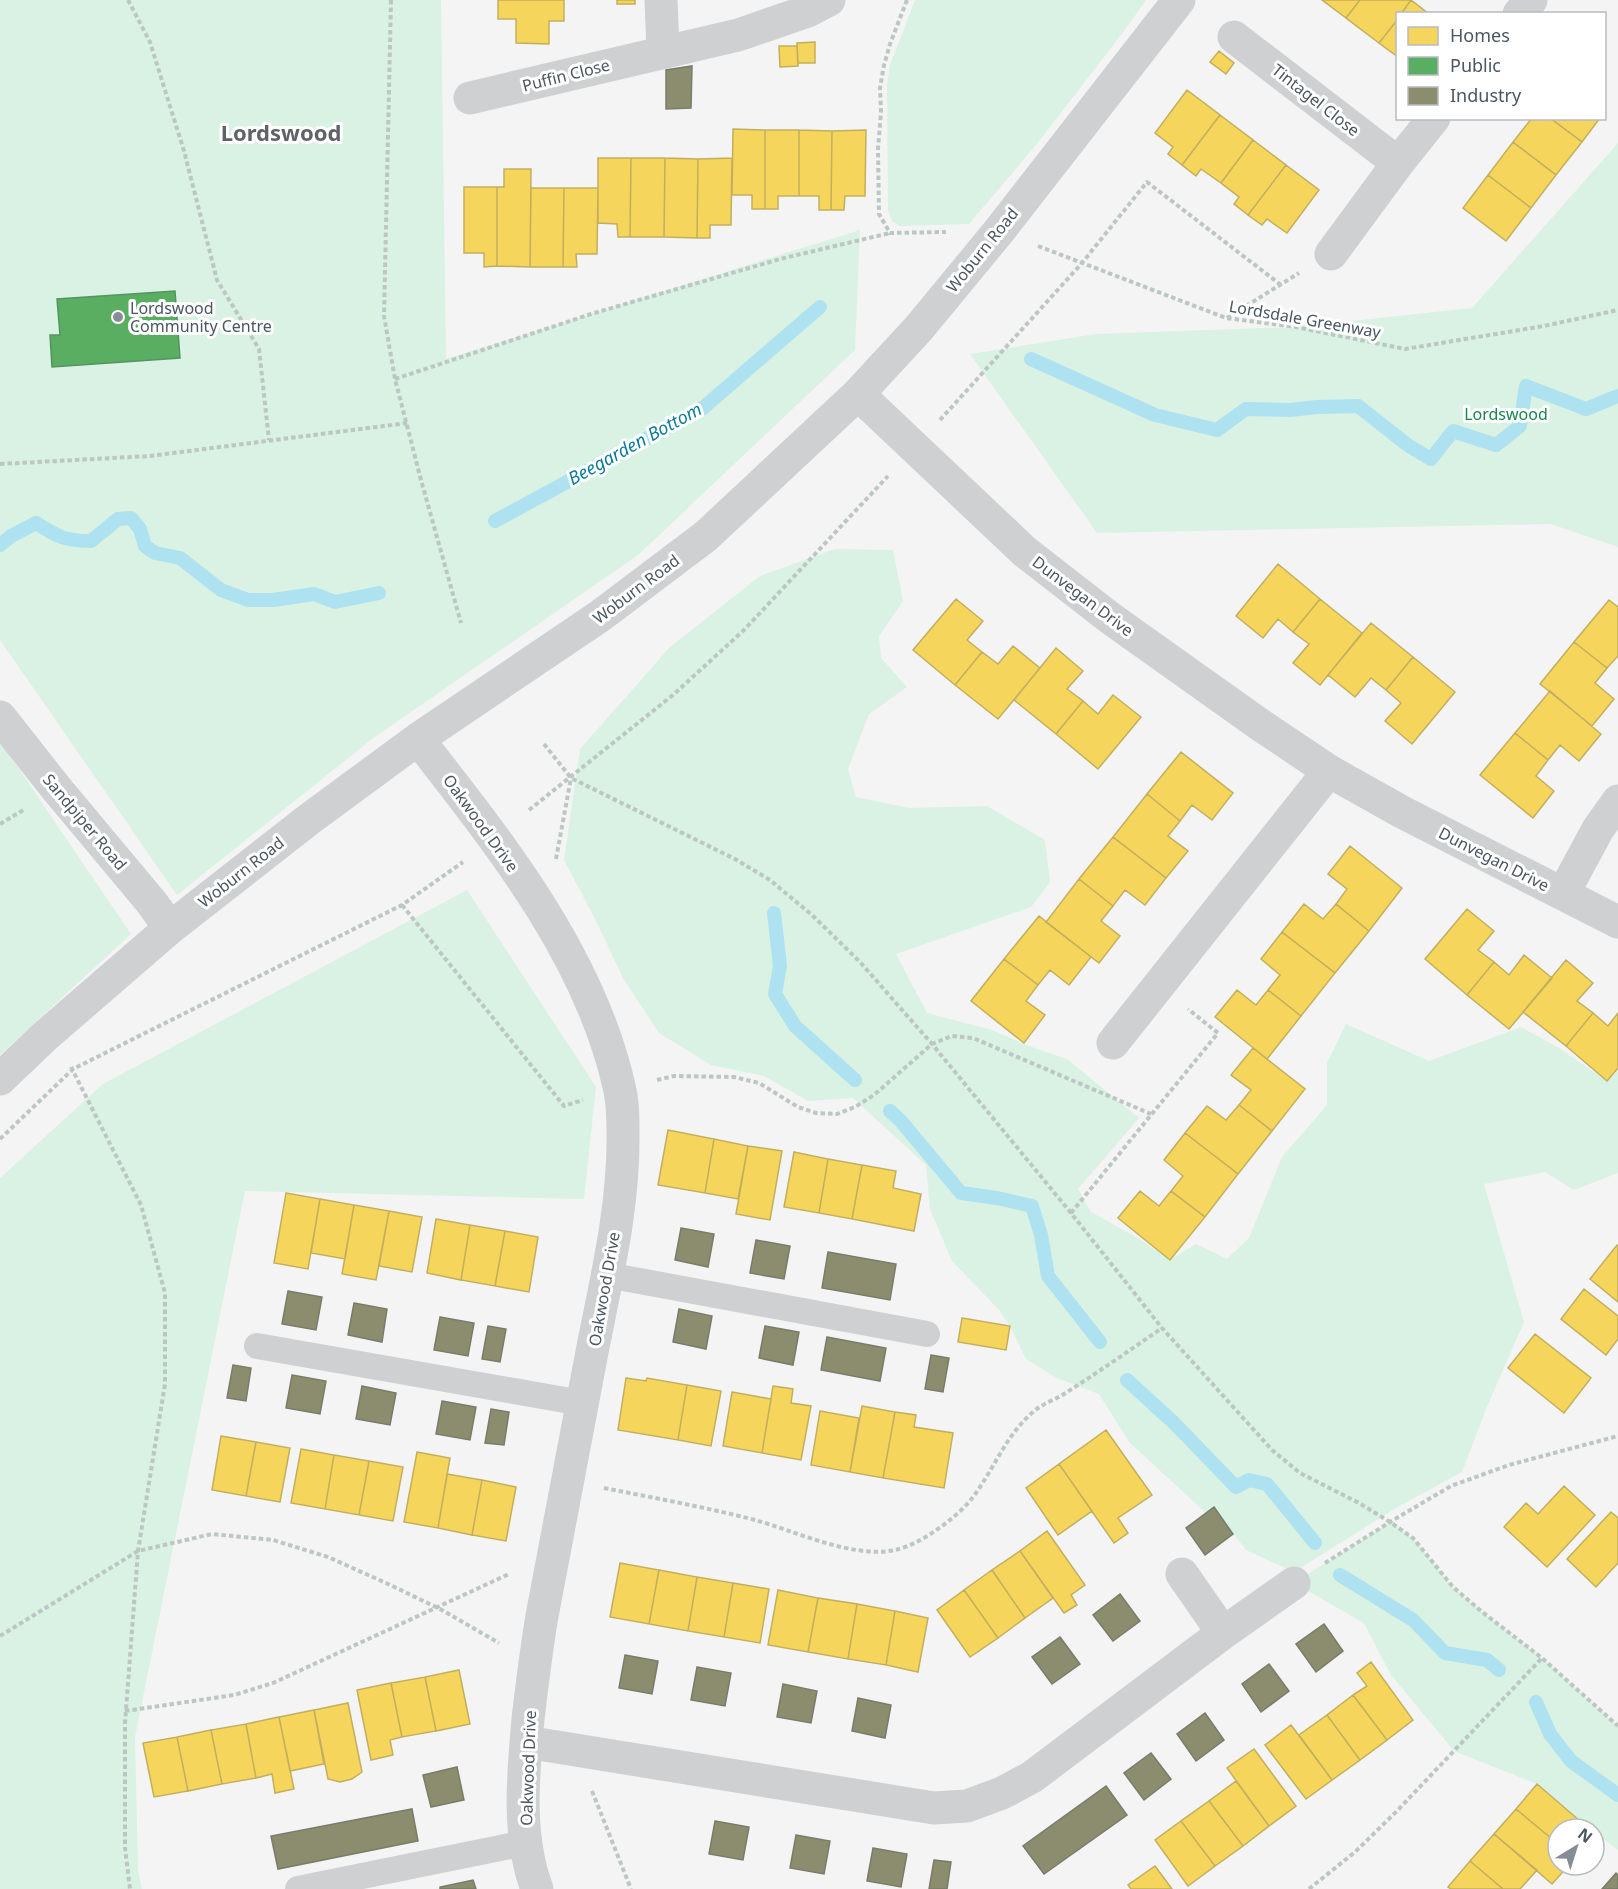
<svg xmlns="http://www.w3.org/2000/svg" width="1618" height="1889" viewBox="0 0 1618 1889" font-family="'Noto Sans',sans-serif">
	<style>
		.green { fill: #d9f2e3 }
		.homes { fill: #f6d55c; stroke: #c2af5e; stroke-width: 1.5 }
		.public { fill: #5aae61; stroke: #559461; stroke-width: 1.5 }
		.industry { fill: #8c8c6e; stroke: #787c6a; stroke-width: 1.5 }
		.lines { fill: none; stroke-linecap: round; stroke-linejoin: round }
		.stream { stroke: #aee2f0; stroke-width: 14 }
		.path { stroke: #bcc7c4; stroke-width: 4; stroke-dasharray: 4.5 3; stroke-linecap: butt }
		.service { stroke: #ced0d2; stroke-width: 26 }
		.minor { stroke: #ced0d2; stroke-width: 33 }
		.poi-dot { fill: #868d94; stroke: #fff; stroke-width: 2 }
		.labels { text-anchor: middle; stroke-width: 6; stroke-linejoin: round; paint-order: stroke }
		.street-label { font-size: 16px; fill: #4a5661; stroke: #fff }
		.poi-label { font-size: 16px; fill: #4a5661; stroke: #fff; text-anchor: start }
		.park-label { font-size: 16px; fill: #17864f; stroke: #fff }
		.water-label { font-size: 18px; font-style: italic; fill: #0c7c9b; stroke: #fff }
		.district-label { font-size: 22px; font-weight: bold; fill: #5f6368; stroke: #fff }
	</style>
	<rect width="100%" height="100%" fill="#f4f4f4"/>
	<!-- green -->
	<path class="green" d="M0,0H441L446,359L860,230L855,350L638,555L372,739L177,895L0,640Z
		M915,0H1146L1124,31L1036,145L969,224L900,226L892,221L888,210L887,84L890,65Z
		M1618,143V547L1551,524L1097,533L970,354L1096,334L1296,327L1472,308Z
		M835,549L893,550L903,601L879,636L881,658L907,687L869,714L848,769L856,797L909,808L987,806L1045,840L1050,882L1031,907L896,954L927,1013L992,1030L1029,1046L1067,1059L1139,1118L1078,1189L1091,1212L1143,1241L1170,1260L1196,1244L1227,1259L1249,1238L1282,1157L1327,1105V1063L1346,1024L1429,1061L1521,1027L1559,1048L1607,1081L1618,1071V1173L1574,1190L1545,1172L1484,1184L1524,1322L1486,1409L1462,1472L1396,1508L1294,1572L1246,1550L1214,1508L1206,1513L1130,1443L1099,1394L1057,1378L1026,1359L1010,1326L999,1310L952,1261L930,1209L926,1165L853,1098L808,1101L764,1076L711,1065L659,1033L624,980L596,921L564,860L580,749L670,647L760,576Z
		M0,741L131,934L0,1055Z
		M467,890L596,1087L584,1199L245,1191L135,1737L138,1870L142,1889H0V1178L103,1084Z
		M1390,1522L1413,1538L1453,1587L1481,1611L1542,1658L1618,1726V1850L1594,1832V1829H1590L1580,1821L1537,1784L1454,1751L1391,1675L1364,1623L1294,1583Z"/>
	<!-- homes -->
	<path class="homes" d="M498,0H564V21H549V44L516,43V19H498Z
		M617,0H635V4H617Z
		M1322,0H1360L1346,18Z
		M1360,0H1411L1401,14H1398V19L1379,43L1346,18Z
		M1411,0L1429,14H1401Z
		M1398,19V57L1379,43Z
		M815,42V63H798L797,43Z
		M779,46H797L798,66L780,67Z
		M1219,51L1234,63L1226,74L1210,62Z
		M1187,90L1220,115L1182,165L1168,154L1173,147L1155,133Z
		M1220,115L1253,140L1221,183L1201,169L1196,176L1182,165Z
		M1532,118H1550L1582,142L1556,175L1513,142Z
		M1550,118H1600L1582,142Z
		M733,129L765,130V209H752V195H732Z
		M765,130H799V196H778V209H765Z
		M799,130L832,131L831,210H819V196H799Z
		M866,130L865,196H845L844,210H831L832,131Z
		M1253,140L1286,165L1248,215L1234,204L1239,197L1221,183Z
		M1513,142L1556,175L1531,208L1488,175Z
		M598,158H631L630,237H618L617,224L598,223Z
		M631,158H665L664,237H630Z
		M665,158L698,159L697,238L664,237Z
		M732,158L731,225H710V238H697L698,159Z
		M1286,165L1319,190L1287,233L1267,219L1262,225L1248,215Z
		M504,169H531L530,267L497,266V187H504Z
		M1488,175L1531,208L1506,241L1463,208Z
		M464,187H497V266L484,267V253H464Z
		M531,188H564L563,267H530Z
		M564,188H598L597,254H576L577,267H563Z
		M1278,564L1320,599L1293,632L1278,619L1263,638L1236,616Z
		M956,599L983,621L967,640L982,652L955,685L913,650Z
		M1320,599L1362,633L1320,685L1293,663L1309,644L1293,632Z
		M1609,600L1618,607V656L1607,668L1574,642Z
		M1371,623L1413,657L1386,690L1371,678L1355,697L1328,675Z
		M1574,642L1607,668L1595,683L1614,699L1592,726L1540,684Z
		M1013,646L1040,668L998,719L955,685L982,652L998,664Z
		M1056,648L1083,671L1067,689L1083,701L1056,734L1014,700Z
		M1413,657L1455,692L1412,744L1385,721L1401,703L1386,690Z
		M1550,691L1601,734L1579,761L1560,745L1548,760L1515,733Z
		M1113,695L1141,717L1098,769L1056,734L1083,701L1098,714Z
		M1515,733L1548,760L1536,776L1554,791L1533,818L1480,775Z
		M1181,752L1233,793L1212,820L1192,805L1180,821L1147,794Z
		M1147,794L1180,821L1168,836L1188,851L1166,878L1113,837Z
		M1113,837L1166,878L1145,905L1125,890L1113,906L1079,879Z
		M1350,846L1402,888L1369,931L1336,904L1347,889L1328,874Z
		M1079,879L1113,906L1101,921L1120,936L1099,963L1046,922Z
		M1304,904L1323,919L1336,904L1369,931L1335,973L1282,932Z
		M1467,909L1494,931L1478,950L1494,962L1467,995L1425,959Z
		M1039,916L1091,957L1069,985L1050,970L1038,985L1004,959Z
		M1282,932L1335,973L1301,1016L1268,990L1280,975L1261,959Z
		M1524,955L1552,978L1509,1029L1467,995L1494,962L1509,975Z
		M1004,959L1038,985L1026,1001L1045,1015L1024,1043L971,1001Z
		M1566,960L1593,983L1577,1001L1593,1013L1566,1046L1523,1012Z
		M1237,990L1256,1005L1268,990L1301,1016L1267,1059L1215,1017Z
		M1593,1013L1608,1026L1618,1013V1068L1607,1081L1566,1046Z
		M1253,1048L1305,1089L1272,1131L1239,1105L1251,1090L1231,1075Z
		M1239,1105L1272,1131L1238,1174L1185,1133L1207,1106L1226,1120Z
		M668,1130L714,1139L705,1193L658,1185Z
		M1185,1133L1238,1174L1205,1217L1171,1191L1183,1176L1164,1160Z
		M714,1139L748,1146L738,1199L705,1193Z
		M748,1146L782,1151L770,1220L736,1214Z
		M794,1152L828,1159L819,1213L784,1207Z
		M828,1159L862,1165L852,1219L819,1213Z
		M862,1165L896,1171L893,1188L921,1194L914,1231L852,1219Z
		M1140,1191L1159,1206L1171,1191L1205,1217L1170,1260L1118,1218Z
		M286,1193L320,1199L308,1269L274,1263Z
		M320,1199L354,1205L345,1259L311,1253Z
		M354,1205L389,1211L376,1280L342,1274Z
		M389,1211L422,1217L412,1272L379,1266Z
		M436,1219L470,1225L461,1280L427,1273Z
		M470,1225L505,1231L495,1286L461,1280Z
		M505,1231L538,1237L529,1292L495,1286Z
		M1617,1245L1618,1246V1302L1590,1279Z
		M1584,1289L1618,1316V1339L1606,1355L1561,1319Z
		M962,1318L1010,1326L1006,1350L958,1342Z
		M1535,1334L1591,1378L1564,1413L1508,1368Z
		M626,1378L646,1381L647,1378L687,1385L678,1440L618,1430Z
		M687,1385L721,1391L711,1446L678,1440Z
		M773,1386L793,1389L791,1403L811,1406L801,1460L762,1453Z
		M732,1392L771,1399L762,1453L723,1446Z
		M862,1406L895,1412L883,1478L850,1472Z
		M820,1411L859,1418L850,1472L811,1465Z
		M895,1412L916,1415L914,1427L953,1433L944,1488L883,1478Z
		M1106,1430L1152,1495L1118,1518L1128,1533L1114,1543L1059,1464Z
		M221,1436L256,1442L246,1496L212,1490Z
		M256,1442L290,1448L280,1502L246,1496Z
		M301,1449L334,1455L325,1509L291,1503Z
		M417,1452L450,1458L438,1528L404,1522Z
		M334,1455L369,1461L359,1515L325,1509Z
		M369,1461L403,1467L393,1521L359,1515Z
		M1059,1464L1092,1511L1058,1535L1026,1488Z
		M447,1474L482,1480L472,1535L438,1528Z
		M482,1480L516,1487L506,1541L472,1535Z
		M1564,1486L1595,1515L1547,1567L1504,1527L1526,1503L1538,1514Z
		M1611,1512L1618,1518V1563L1596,1587L1567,1559Z
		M1047,1531L1085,1585L1071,1595L1077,1605L1064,1613L1020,1551Z
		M1020,1551L1053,1598L1025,1618L992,1570Z
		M620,1563L659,1570L649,1624L610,1617Z
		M659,1570L697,1577L688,1631L649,1624Z
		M992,1570L1025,1618L998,1638L964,1590Z
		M697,1577L733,1583L724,1637L688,1631Z
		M733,1583L769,1589L760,1643L724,1637Z
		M778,1590L818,1598L808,1652L768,1645Z
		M964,1590L998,1638L970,1657L937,1610Z
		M818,1598L857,1604L848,1659L808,1652Z
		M857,1604L895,1611L886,1665L848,1659Z
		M895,1611L928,1618L918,1672L886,1665Z
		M1371,1662L1413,1720L1387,1740L1353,1695L1367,1686L1357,1673Z
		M459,1670L470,1724L436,1731L425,1677Z
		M425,1677L436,1731L402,1737L391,1683Z
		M391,1683L402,1737L390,1740L393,1755L371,1760L357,1690Z
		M1353,1695L1387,1740L1360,1760L1327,1715Z
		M348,1703L362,1772L352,1779L340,1782L328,1779L314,1710Z
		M314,1710L324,1764L290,1771L279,1717Z
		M1327,1715L1360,1760L1332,1780L1299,1735Z
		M279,1717L294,1789L275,1793L272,1774L256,1778L246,1724Z
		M246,1724L256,1778L222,1784L211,1730Z
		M1291,1725L1332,1780L1306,1799L1265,1745Z
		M211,1730L222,1784L188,1791L177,1737Z
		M177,1737L188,1791L154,1797L143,1743Z
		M1254,1749L1296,1806L1269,1826L1227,1768Z
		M1236,1781L1269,1826L1243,1846L1209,1801Z
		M1537,1784L1580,1821L1573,1829H1558V1844L1516,1809Z
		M1209,1801L1243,1846L1215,1866L1181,1821Z
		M1516,1809L1558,1844V1865H1569L1552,1884L1494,1834Z
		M1181,1821L1215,1866L1188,1886L1155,1840Z
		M1494,1834L1537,1870L1520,1889H1503L1470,1861Z
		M1470,1861L1503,1889H1451L1448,1887Z
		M1155,1866L1172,1889H1131L1128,1885Z"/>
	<!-- public -->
	<path class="public" d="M175,291L180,358L52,367L50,335H60L57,299Z"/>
	<!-- industry -->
	<path class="industry" d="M692,66L691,108L666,109V70Z
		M681,1228L714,1234L708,1267L675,1260Z
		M756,1240L790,1246L784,1279L750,1273Z
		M828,1252L896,1264L890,1300L822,1288Z
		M288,1291L322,1297L316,1330L282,1324Z
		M354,1303L387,1309L382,1342L348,1335Z
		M679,1309L712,1316L706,1349L673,1342Z
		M440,1317L474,1323L468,1356L434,1350Z
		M488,1326L506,1329L500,1362L482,1359Z
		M765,1326L799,1332L793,1365L759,1358Z
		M827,1337L886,1348L880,1381L821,1370Z
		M931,1355L949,1358L943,1392L925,1389Z
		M233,1365L251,1368L246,1401L227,1398Z
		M292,1375L326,1381L320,1414L286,1408Z
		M362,1386L396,1393L390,1425L356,1419Z
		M442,1401L476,1407L470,1440L436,1434Z
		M491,1409L509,1412L504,1445L485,1443Z
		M1214,1507L1233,1534L1205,1555L1186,1528Z
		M1120,1594L1140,1621L1113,1641L1093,1615Z
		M1324,1624L1343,1651L1316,1672L1296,1644Z
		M1060,1637L1080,1664L1052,1684L1032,1657Z
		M625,1655L658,1661L652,1694L619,1688Z
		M1269,1664L1289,1691L1261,1712L1242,1684Z
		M697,1667L731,1673L725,1706L691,1700Z
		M783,1684L817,1691L811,1723L777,1717Z
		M858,1698L891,1705L885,1738L852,1731Z
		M1205,1713L1224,1740L1196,1761L1177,1734Z
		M1151,1753L1171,1779L1144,1800L1124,1773Z
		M457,1767L464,1800L431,1807L423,1775Z
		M1106,1786L1127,1815L1044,1874L1023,1846Z
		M412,1809L418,1841L278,1869L271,1836Z
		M715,1821L749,1827L743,1860L709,1854Z
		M796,1835L830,1841L824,1874L790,1868Z
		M873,1848L907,1854L901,1887L867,1881Z
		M934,1860L951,1862L947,1889H929Z
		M1616,1873L1618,1875V1889H1602Z
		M473,1880L476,1889H440V1887Z"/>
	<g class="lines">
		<!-- stream -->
		<path class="stream" d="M1031,359L1155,415L1217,430L1246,409L1290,410L1317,407L1358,406L1409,446L1431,459L1453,431L1496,445L1520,426L1526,386L1586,409L1618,396
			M495,521L703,408L820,307
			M0,545L11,536L36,523C58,537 65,541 91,541L118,519L131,518L140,529L145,546L155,553L180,558L221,590L248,600H273L314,594L335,602L379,593
			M774,913L780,966L775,994L795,1026L855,1080
			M890,1111L900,1120L961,1193L997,1198L1032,1206L1041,1235L1048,1276L1100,1342
			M1127,1380L1174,1423L1236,1487L1249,1480L1267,1484L1315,1543
			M1340,1575L1413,1620L1445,1653L1487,1660L1499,1670
			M1536,1702L1550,1734L1571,1761L1618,1795"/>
		<!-- path -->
		<path class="path" d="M128,0L150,42L184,151L217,280L259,349L269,440
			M391,0L384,316L395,379L421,480L461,623
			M907,0L890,44L884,65L880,88L881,112L878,149L879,214L890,233L946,232
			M1038,246L1226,318L1296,327L1405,349L1544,326L1618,310
			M1227,318L1299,273
			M395,379L591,314L780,259L890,233
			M940,420L1082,263L1147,182L1281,285
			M0,464L150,456L407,423
			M544,744L571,778L735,859L770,880L812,915L860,962L932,1044L1071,1213L1162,1328L1272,1450L1300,1473L1359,1503L1390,1522L1413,1538L1453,1587L1481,1611L1542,1658L1618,1726
			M529,810L673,695L744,630L888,476
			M0,824L25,809
			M556,859L571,778
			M402,905L564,1106L583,1100
			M71,1067L141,1205L165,1293V1384L138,1551L125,1723V1848L130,1889
			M657,1080L674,1076L734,1077L759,1083L798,1107L816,1113L837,1114L855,1107L874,1095L932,1044L952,1036L973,1038L1151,1114
			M0,1139L73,1069L402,905L463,862
			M1071,1213L1218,1033L1188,1009
			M604,1488C654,1498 705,1507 755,1520C795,1531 853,1559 895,1550C920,1545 958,1517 973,1497C994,1469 1006,1435 1033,1412C1042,1404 1054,1400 1064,1394C1097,1373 1130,1350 1162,1328
			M1325,1563L1390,1522L1451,1486L1509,1465L1618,1436
			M0,1636L138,1551L212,1534L273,1540L328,1557L386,1583L440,1609L499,1643
			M125,1711L234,1695L273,1683L509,1574
			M592,1791L631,1889
			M1309,1889L1355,1852L1396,1812L1542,1658"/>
		<!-- service -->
		<path class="service" d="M607,1275L927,1334
			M257,1346L582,1403
			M298,1889L525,1843"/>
		<!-- minor -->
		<path class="minor" d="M661,0L663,51
			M1519,14L1531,0
			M1234,37L1398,163
			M470,98L738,35L808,11L829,0
			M1331,254L1398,163L1434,118
			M858,394L1024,551L1110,618L1259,724L1329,771L1402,812L1618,922
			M0,717L56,788L152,903L170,928
			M418,739C499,843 589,954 619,1086C623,1102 623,1118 623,1134C624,1208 606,1280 592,1352C575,1440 558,1528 542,1616C536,1651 532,1685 528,1719C523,1775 517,1836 537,1889
			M1563,894L1598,829L1618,801
			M1113,1043L1329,771
			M0,1079L44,1037L170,928L308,820L418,739L600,616L706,536L858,394L919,328L999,231L1179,0
			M1182,1574L1223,1633
			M526,1742L934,1808L967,1806L1002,1793L1032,1777L1223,1633L1294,1583"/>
	</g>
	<!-- markers -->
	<circle class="poi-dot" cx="118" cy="317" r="6"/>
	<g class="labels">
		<!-- street labels -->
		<g class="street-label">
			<text transform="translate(566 75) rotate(-14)" y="6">Puffin Close</text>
			<text transform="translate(1316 100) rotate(38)" y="6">Tintagel Close</text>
			<text transform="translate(982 250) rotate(-51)" y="6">Woburn Road</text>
			<text transform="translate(1305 319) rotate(10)" y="6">Lordsdale Greenway</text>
			<text transform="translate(636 589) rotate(-37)" y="6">Woburn Road</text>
			<text transform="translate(1083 596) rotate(37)" y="6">Dunvegan Drive</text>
			<text transform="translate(85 822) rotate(50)" y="6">Sandpiper Road</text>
			<text transform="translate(481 823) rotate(54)" y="6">Oakwood Drive</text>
			<text transform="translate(1494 859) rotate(27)" y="6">Dunvegan Drive</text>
			<text transform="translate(241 872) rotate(-38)" y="6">Woburn Road</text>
			<text transform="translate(604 1289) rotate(-80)" y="6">Oakwood Drive</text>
			<text transform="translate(528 1768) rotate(-88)" y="6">Oakwood Drive</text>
		</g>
		<!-- poi labels -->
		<g class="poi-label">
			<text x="130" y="314">Lordswood<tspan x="130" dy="18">Community Centre</tspan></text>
		</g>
		<!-- park labels -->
		<g class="park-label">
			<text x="1506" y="420">Lordswood</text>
		</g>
		<!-- water labels -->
		<g class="water-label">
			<text transform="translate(635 444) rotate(-29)" y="6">Beegarden Bottom</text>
		</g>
		<!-- district labels -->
		<g class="district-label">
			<text x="281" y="141">Lordswood</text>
		</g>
	</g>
	<!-- legend -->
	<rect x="1396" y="12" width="210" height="108" fill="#ffffff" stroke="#b7bbc0" stroke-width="1.5"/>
	<rect x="1408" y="27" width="30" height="18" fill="#f6d55c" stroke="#b7bbc0" stroke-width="1.5"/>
	<text x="1450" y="42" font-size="18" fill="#4a5661">Homes</text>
	<rect x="1408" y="57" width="30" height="18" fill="#5aae61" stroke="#b7bbc0" stroke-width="1.5"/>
	<text x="1450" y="72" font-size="18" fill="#4a5661">Public</text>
	<rect x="1408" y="87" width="30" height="18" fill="#8c8c6e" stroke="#b7bbc0" stroke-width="1.5"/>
	<text x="1450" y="102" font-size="18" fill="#4a5661">Industry</text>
	<!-- north arrow -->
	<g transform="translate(1576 1847) rotate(38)"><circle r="28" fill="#ffffff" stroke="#b7bbc0" stroke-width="1.5"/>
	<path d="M0-4.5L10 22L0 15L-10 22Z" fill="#868d94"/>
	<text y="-9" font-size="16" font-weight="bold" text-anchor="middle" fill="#4a5661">N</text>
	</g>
</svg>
